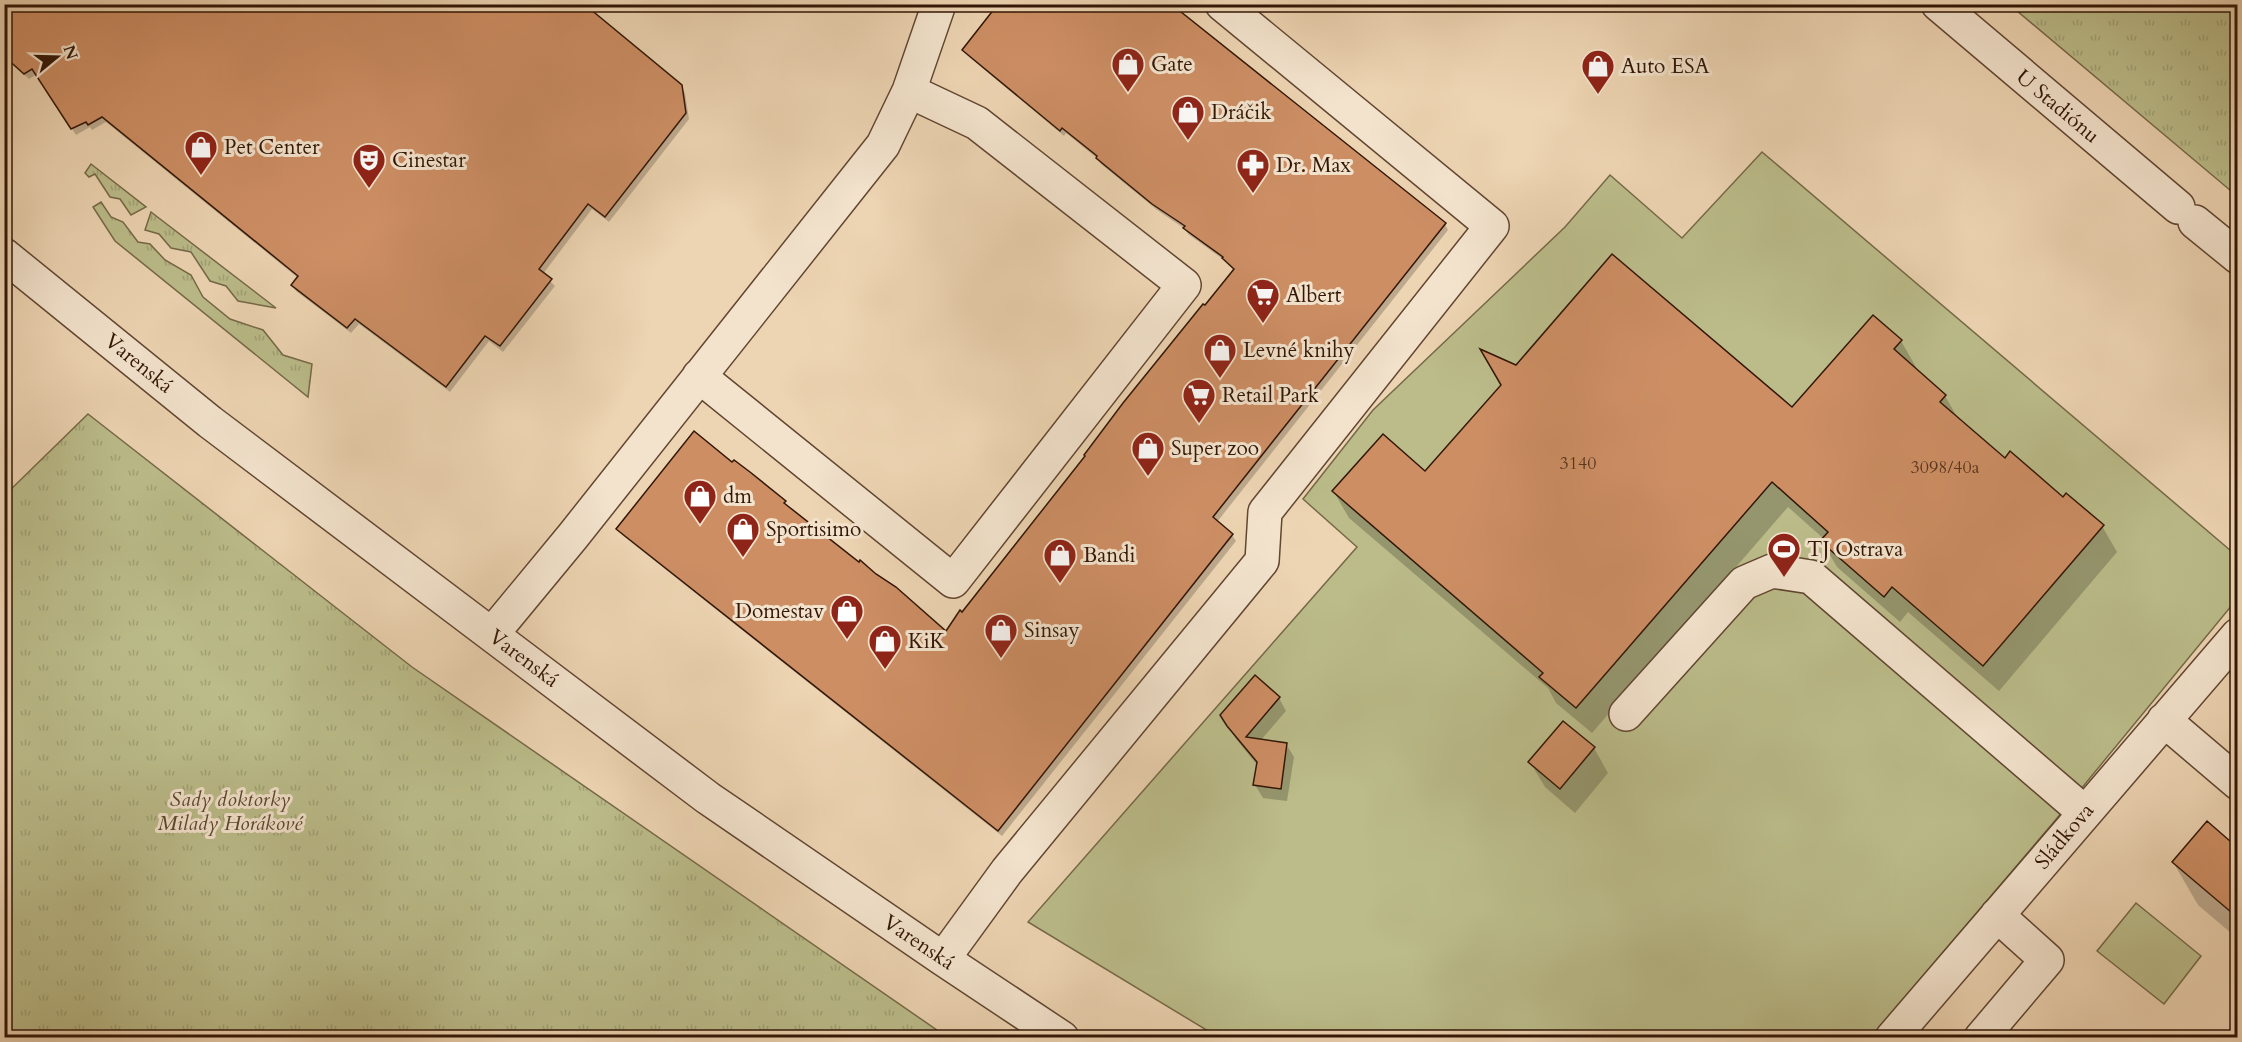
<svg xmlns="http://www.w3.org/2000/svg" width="2242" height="1042" viewBox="0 0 2242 1042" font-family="Cardo,serif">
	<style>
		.grass { fill: url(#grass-tufts); stroke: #766948; stroke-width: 1.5 }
		.garden { fill: #bbbc8a; stroke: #766948; stroke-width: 1.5 }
		.shadow { fill: #0003 }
		.building { fill: #cd8e64; stroke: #321606; stroke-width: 1.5 }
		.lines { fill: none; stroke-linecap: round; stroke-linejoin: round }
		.minor-casing { stroke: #614631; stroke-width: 36 }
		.minor { stroke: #f3e3cd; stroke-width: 33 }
		.labels { text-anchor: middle; stroke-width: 6; stroke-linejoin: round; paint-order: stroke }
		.number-label { font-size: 18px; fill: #59341e }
		.poi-label { font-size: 21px; fill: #321606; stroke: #f3e3cd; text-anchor: start }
		.street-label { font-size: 21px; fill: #321606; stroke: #f3e3cd }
		.park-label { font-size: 21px; font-style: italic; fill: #5b482e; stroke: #f3e3cd }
	</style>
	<defs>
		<pattern id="grass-tufts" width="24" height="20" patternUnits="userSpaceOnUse" patternTransform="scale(1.5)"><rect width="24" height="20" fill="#bbbc8a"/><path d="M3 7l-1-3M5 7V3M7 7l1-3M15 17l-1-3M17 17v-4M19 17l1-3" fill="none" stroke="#a1a176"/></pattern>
	</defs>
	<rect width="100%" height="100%" fill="#edd4b2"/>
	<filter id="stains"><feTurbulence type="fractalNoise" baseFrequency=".00333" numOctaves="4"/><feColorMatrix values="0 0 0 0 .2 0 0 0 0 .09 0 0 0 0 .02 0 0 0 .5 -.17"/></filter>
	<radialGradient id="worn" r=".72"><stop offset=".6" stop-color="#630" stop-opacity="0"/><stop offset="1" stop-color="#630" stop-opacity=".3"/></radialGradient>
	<!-- grass -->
	<path class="grass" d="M2010,5H2237V196Z
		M91,164L146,207L131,215L120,199L110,197L95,174L89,177L85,173Z
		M101,202L111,217L123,222L138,242L150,244L165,260L191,275L203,297L230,319L263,330L283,355L312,364L308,397L115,241L93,207Z
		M151,212L276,308L238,301L226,286L210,281L191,252L171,248L159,234L145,230Z
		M88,414L412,667L947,1037H5V495Z"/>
	<!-- garden -->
	<path class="garden" d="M1762,152L2237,556V599L2053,823L1871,1037H1218L1028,922L1357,547L1303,499L1373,410L1565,227L1610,175L1682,238Z
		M2136,903L2201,956L2164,1004L2097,951Z"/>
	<!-- shadow -->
	<path class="shadow" d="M4,4L681,86L685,93L689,119L609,222L592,209L543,274L555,286L503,352L489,341L450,392L359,324L351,333L296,291L293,285L298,278L106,122L92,130L90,127L76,135L37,74L29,79L4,57Z
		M964,50L1445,224L1448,230L1217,522L1232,535L1236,541L1002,836L622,535L618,529L785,502L788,508L946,633L1234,271L1224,260L1188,234L1185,229L1157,210L1101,164L1098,159L1066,133L1064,136L968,56Z
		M1901,341L1916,367L1914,369L1945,396L1959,420L2005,460L2102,526L2117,552L1999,691L1908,612L1900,622L1837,567L1822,541L1824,539L1788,507L1592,733L1556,703L1548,688L1349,518L1334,492L1425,473L1503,386L1517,367L1792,409Z
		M1279,698L1286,711L1261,740L1286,744L1294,757L1287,801L1263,798L1255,785L1258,766L1236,739L1222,715Z
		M1594,748L1608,773L1575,813L1545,787L1530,762Z
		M2238,850V939L2198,905L2173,862Z"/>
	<!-- building -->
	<path class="building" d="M4,4H584L682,85L686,113L605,217L588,204L539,269L552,279L500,346L485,336L446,387L355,319L347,328L291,285L298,276L102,117L88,125L86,122L71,129L32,69L24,74L4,56Z
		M998,4H1171L1446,223L1213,517L1233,534L998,831L616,529L694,431L732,462L734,460L750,472L786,501L784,503L859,562L860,560L876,574L896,587L946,631L960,610L962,612L1085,456L1084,455L1123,403L1203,304L1205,305L1234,269L1222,258L1223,257L1183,228L1185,226L1152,204L1096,158L1097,156L1062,128L1060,131L962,50Z
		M1612,254L1792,407L1873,315L1902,340L1894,349L1946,395L1940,402L2005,458L2010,451L2063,497L2066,493L2104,525L1983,666L1892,587L1884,597L1820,541L1828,532L1772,482L1576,708L1539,677L1543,673L1332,491L1383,434L1425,471L1501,385L1480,349L1516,365Z
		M1255,675L1280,697L1246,737L1287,743L1281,789L1253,785L1257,762L1227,726L1220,715Z
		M1563,721L1595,747L1560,789L1528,762Z
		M2207,821L2238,848V918L2172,862Z"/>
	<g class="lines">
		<defs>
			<path id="minor" d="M1938,4L2178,207
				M2195,222L2238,257
				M4,255L210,422L708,798L943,959L1062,1038
				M699,376L953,581L1184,285L977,123L909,91
				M492,634L573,536L883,145L909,91L939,4
				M1626,714L1744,583L1772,571L1811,577L2084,812
				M2164,720L2238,783
				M943,959L1007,871L1262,561L1265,512L1492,226L1222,4
				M1892,1038L2238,635
				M1981,1038L2047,960L1997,915"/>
		</defs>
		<!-- minor casing -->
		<use href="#minor" class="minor-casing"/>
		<!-- minor -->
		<use href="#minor" class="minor"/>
	</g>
	<!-- icons -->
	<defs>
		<symbol id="shop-pin" viewBox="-11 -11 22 30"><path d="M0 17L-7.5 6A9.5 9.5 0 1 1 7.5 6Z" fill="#8f2418" stroke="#f3e3cd"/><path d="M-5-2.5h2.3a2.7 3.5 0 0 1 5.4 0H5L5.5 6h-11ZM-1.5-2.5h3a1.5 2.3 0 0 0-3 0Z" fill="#fff"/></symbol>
		<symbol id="theatre-pin" viewBox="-11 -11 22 30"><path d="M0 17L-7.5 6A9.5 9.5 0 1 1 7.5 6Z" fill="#8f2418" stroke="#f3e3cd"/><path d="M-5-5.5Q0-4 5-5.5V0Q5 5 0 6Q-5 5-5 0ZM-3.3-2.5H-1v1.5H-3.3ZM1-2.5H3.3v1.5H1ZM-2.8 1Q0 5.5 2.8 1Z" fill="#fff"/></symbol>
		<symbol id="pharmacy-pin" viewBox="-11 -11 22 30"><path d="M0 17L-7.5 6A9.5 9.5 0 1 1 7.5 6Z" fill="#8f2418" stroke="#f3e3cd"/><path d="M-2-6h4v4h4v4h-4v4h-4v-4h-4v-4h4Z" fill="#fff"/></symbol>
		<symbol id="supermarket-pin" viewBox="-11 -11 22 30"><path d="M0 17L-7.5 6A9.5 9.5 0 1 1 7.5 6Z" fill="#8f2418" stroke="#f3e3cd"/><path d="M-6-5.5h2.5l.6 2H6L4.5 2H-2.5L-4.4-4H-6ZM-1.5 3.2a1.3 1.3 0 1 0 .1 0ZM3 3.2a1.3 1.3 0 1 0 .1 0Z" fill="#fff"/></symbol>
		<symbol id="stadium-pin" viewBox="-11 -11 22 30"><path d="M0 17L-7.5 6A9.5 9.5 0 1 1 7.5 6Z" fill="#8f2418" stroke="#f3e3cd"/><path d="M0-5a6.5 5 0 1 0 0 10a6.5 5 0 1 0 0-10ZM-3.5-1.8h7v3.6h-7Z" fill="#fff"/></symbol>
	</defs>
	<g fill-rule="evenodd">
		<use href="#shop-pin" x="1109" y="45" width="38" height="52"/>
		<use href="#shop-pin" x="1579" y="47" width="38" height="52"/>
		<use href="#shop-pin" x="1169" y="93" width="38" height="52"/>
		<use href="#shop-pin" x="182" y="128" width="38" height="52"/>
		<use href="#theatre-pin" x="350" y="141" width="38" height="52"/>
		<use href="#pharmacy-pin" x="1234" y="146" width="38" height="52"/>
		<use href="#supermarket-pin" x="1244" y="276" width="38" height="52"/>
		<use href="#shop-pin" x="1201" y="331" width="38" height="52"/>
		<use href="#supermarket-pin" x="1180" y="376" width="38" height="52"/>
		<use href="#shop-pin" x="1129" y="429" width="38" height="52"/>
		<use href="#shop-pin" x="681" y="477" width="38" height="52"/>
		<use href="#shop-pin" x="724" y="510" width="38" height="52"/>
		<use href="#stadium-pin" x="1765" y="530" width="38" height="52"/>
		<use href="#shop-pin" x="1041" y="536" width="38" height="52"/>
		<use href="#shop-pin" x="828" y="592" width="38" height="52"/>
		<use href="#shop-pin" x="982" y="611" width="38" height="52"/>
		<use href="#shop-pin" x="866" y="622" width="38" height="52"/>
	</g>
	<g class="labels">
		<!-- number labels -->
		<g class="number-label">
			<text x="1578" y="469">3140</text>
			<text x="1945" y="473">3098/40a</text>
		</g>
		<!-- poi labels -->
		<g class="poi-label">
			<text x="1151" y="71">Gate</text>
			<text x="1621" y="73">Auto ESA</text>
			<text x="1211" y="119">Dráčik</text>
			<text x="224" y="154">Pet Center</text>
			<text x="392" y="167">Cinestar</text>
			<text x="1276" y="172">Dr. Max</text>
			<text x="1286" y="302">Albert</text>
			<text x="1243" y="357">Levné knihy</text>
			<text x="1222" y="402">Retail Park</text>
			<text x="1171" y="455">Super zoo</text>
			<text x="723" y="503">dm</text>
			<text x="766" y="536">Sportisimo</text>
			<text x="1807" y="556">TJ Ostrava</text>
			<text x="1083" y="562">Bandi</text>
			<text x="824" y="618" text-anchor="end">Domestav</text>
			<text x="1024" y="637">Sinsay</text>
			<text x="908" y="648">KiK</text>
		</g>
		<!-- street labels -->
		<g class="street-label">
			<text transform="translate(2058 106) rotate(40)" y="7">U Stadiónu</text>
			<text transform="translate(139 363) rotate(39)" y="7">Varenská</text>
			<text transform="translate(524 658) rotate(37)" y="7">Varenská</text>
			<text transform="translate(2064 836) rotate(-50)" y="7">Sládkova</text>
			<text transform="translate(919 942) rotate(34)" y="7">Varenská</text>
		</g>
		<!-- park labels -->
		<g class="park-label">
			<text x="230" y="806">Sady doktorky<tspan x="230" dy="24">Milady Horákové</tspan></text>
		</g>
	</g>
	<!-- margin -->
	<rect width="2242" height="1042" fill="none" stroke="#edd4b2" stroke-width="24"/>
	<rect x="6" y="6" width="2230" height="1030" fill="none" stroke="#321606" stroke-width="3"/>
	<rect x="12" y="12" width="2218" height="1018" fill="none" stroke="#321606" stroke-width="1.5"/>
	<!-- north arrow -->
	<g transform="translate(57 57) rotate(71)" stroke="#f3e3cd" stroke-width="4.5" paint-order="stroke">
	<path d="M0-4.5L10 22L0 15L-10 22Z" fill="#321606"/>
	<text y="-9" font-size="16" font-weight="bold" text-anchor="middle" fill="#321606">N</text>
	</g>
	<rect width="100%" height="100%" filter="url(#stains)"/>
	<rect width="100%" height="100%" fill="url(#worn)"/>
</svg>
